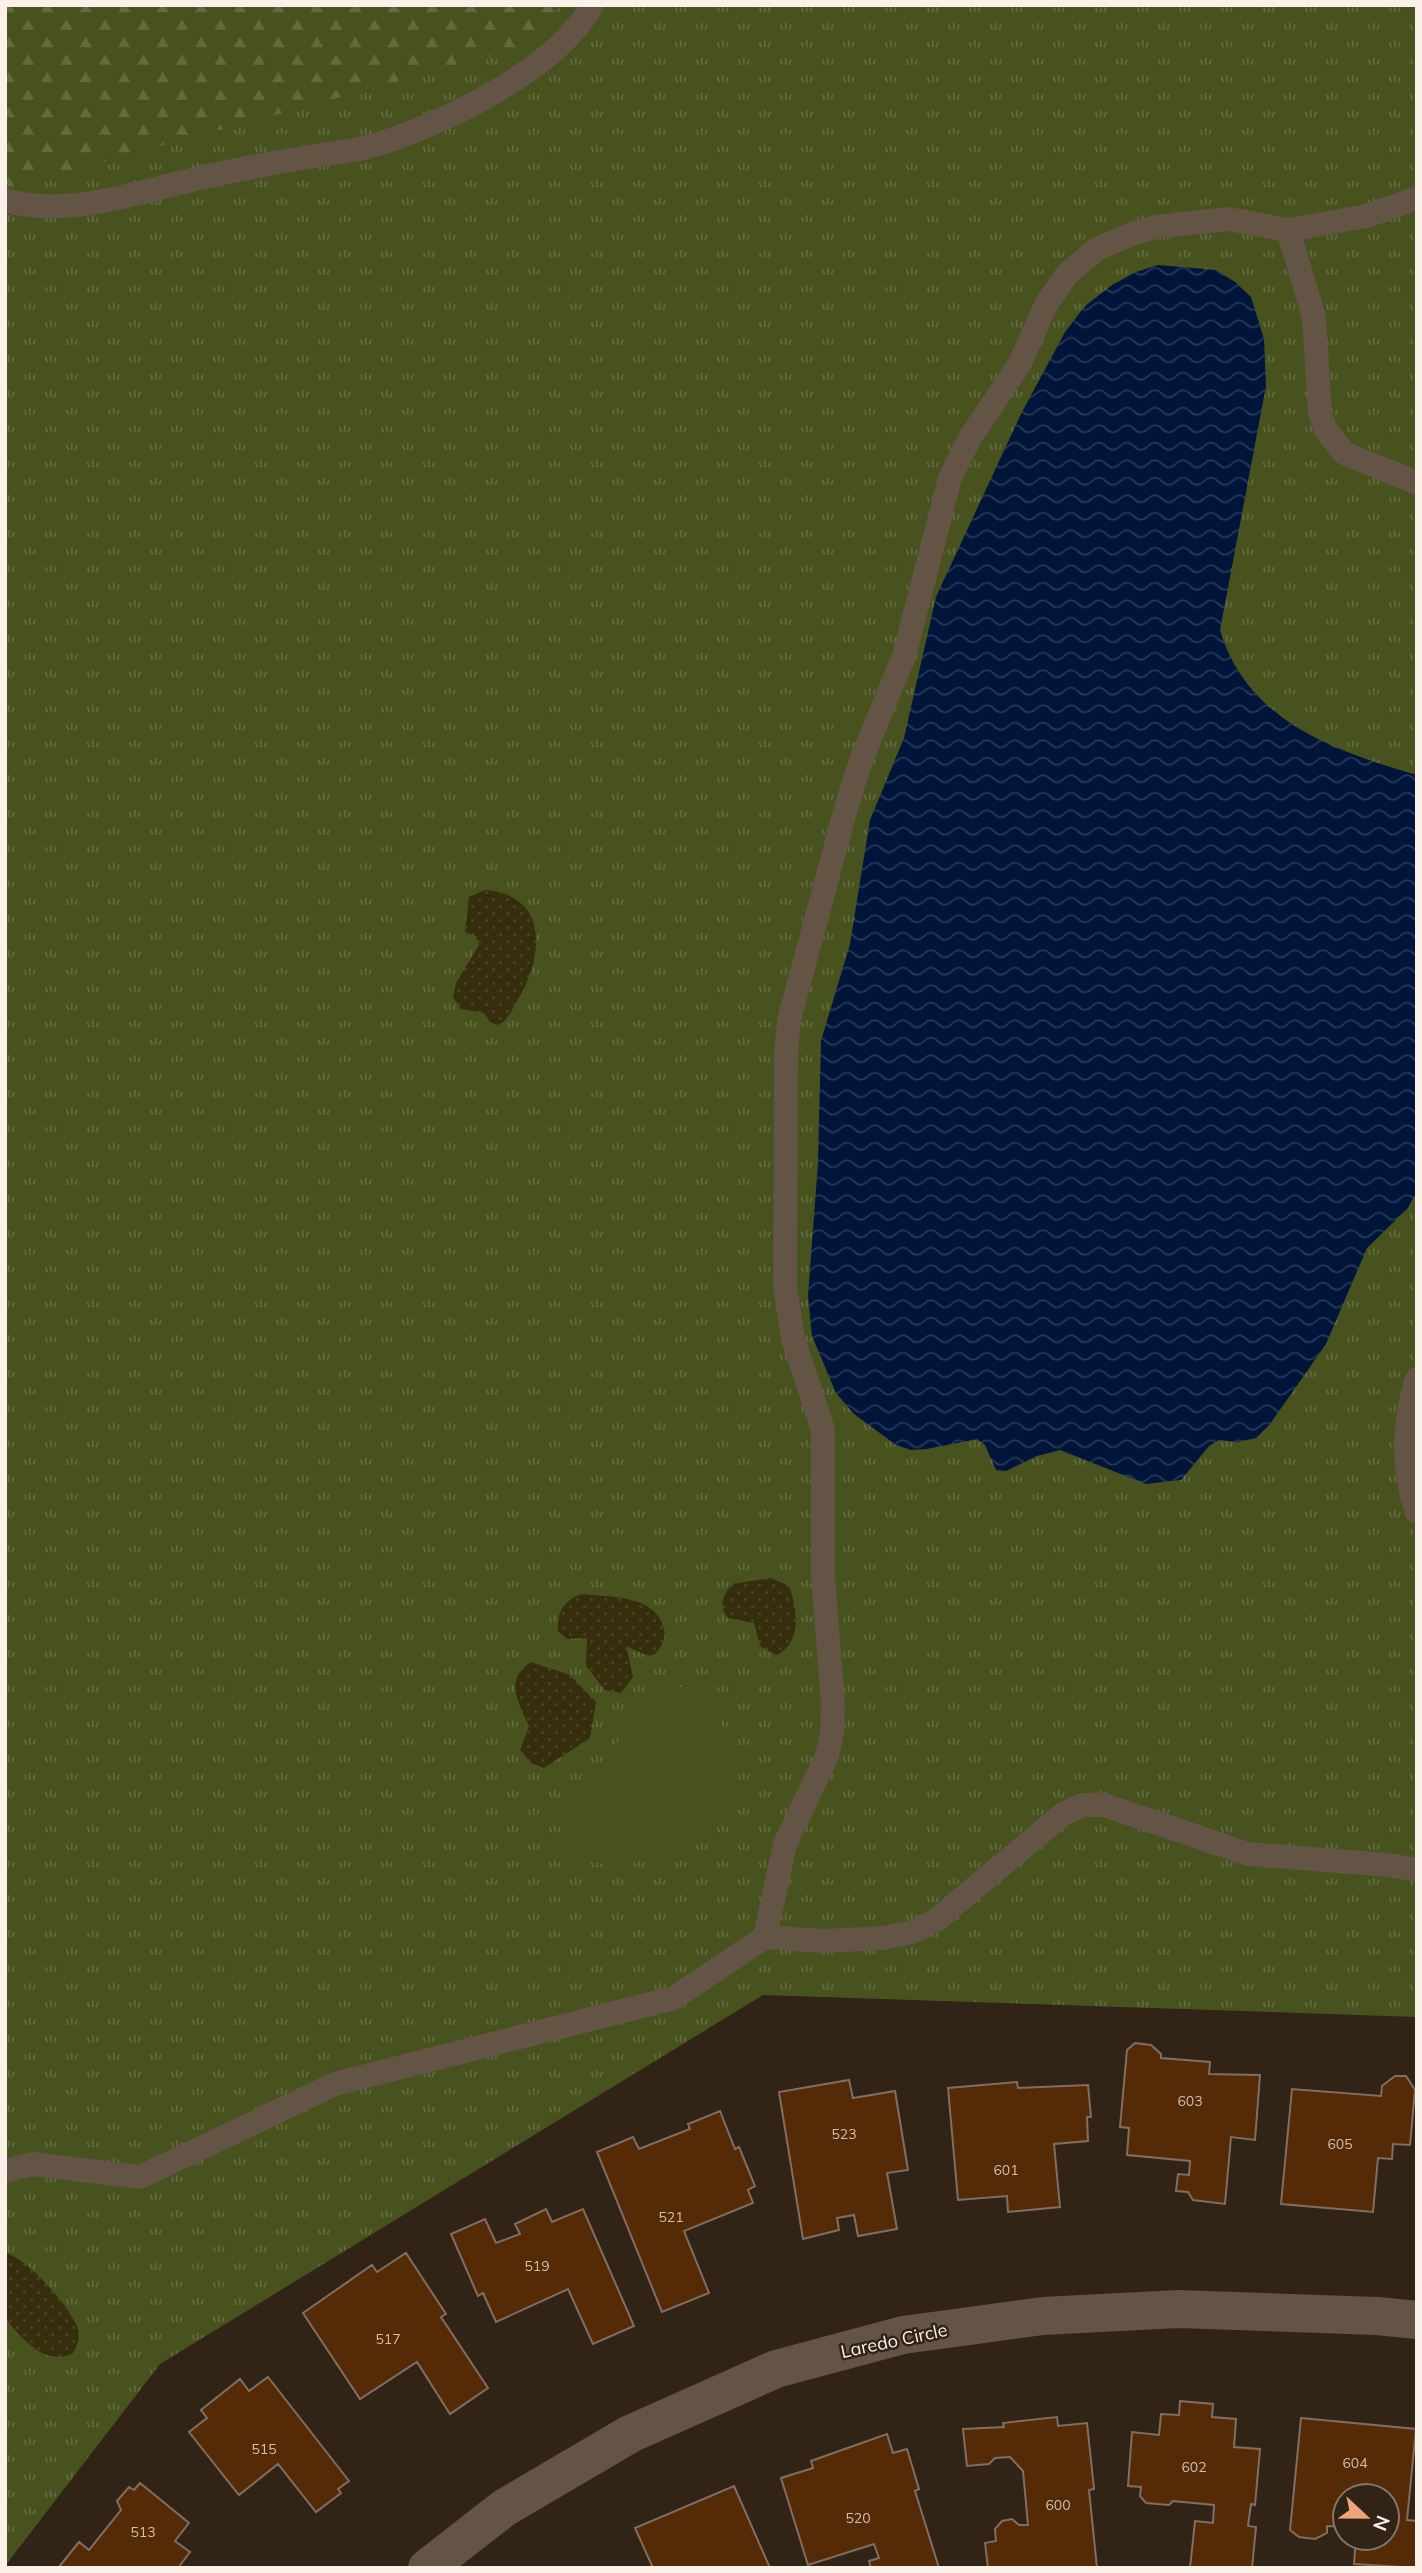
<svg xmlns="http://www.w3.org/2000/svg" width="1422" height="2573" viewBox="0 0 1422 2573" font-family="Mulish,sans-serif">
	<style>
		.grass { fill: url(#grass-tufts) }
		.forest { fill: url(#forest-firs) }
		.sand { fill: url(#sand-dots) }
		.pitch { fill: #47521e }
		.water { fill: url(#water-waves) }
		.building { fill: #552a06; stroke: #816e62; stroke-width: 2 }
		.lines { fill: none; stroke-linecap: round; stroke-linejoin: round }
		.lane { stroke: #635445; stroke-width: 24 }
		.street { stroke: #635445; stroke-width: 38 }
		.labels { text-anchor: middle; stroke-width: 5; stroke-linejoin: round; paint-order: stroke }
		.number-label { font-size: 14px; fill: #d2bfb0 }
		.street-label { font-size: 18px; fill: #fbf1e9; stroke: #312316 }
	</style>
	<defs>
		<pattern id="grass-tufts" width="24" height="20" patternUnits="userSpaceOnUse" patternTransform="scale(1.75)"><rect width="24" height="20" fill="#47521e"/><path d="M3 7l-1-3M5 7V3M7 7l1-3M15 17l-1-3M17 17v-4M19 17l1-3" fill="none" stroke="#626b3f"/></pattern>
		<pattern id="forest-firs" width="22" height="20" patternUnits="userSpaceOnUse" patternTransform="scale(1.75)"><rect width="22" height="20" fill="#47521e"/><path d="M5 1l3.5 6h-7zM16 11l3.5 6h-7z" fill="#626b3f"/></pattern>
		<pattern id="sand-dots" width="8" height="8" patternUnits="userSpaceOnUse" patternTransform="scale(1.75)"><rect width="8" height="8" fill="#362d0d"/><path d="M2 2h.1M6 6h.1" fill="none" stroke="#4a4224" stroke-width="1.8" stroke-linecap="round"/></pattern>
		<pattern id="water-waves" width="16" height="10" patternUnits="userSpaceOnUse" patternTransform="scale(1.75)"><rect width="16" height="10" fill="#01153b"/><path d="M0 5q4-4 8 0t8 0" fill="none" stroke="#273857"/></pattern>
	</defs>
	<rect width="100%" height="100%" fill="#312316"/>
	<!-- grass -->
	<path class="grass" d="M5,5H1417V2017L763,1995L160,2364L5,2566Z"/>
	<!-- forest -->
	<path class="forest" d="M5,5H558L536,44L13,186L5,184Z"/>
	<!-- sand -->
	<path class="sand" d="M485,890C551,895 543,959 517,1001C512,1010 507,1022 497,1025L490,1022L484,1013L461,1009L453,997L456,983L479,945L476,936L465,932L469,897Z
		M771,1578L789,1586C797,1607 803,1644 776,1655L760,1646L754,1623L728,1618C718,1606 723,1594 733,1584Z
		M583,1594C610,1597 657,1595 664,1629C666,1638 662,1647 655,1654L648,1656L626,1646L633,1677L621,1693L605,1690L586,1666L587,1638L567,1639L558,1631C557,1612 564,1599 583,1594Z
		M531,1662L570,1675L596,1702L590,1738L544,1768L531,1763L520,1750L529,1726C519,1703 503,1680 531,1662Z
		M5,2253C27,2258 65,2302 75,2322C81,2332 79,2343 73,2353C45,2368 21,2337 5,2318Z"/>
	<!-- pitch -->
	<path class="pitch" d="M680,1687C692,1687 704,1693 712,1703C725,1718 739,1792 729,1810C714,1839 650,1863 618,1864C554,1865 554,1824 585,1780C593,1769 605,1760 613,1749C632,1723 644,1690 680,1687Z"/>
	<!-- water -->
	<path class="water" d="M1158,265L1216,270L1235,282L1251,297L1264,339L1266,386L1220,630C1247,721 1334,751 1417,775V1191L1408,1208L1367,1248L1326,1344L1270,1424L1256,1438L1237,1442L1219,1440L1209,1446L1181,1480L1146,1484L1060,1450L1037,1456L1006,1471L996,1470L985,1445L977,1439L927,1449L911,1450L896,1445L854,1414L836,1393L812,1336L808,1296L818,1163L821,1041L850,944L870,820L904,738L936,597L1021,414L1065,332L1085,306L1112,285L1136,272Z"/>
	<!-- building -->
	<path class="building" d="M1135,2043L1151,2045L1161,2054V2058L1210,2062L1209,2074L1260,2075L1255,2140L1231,2137L1225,2204L1193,2200L1188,2192L1176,2191L1178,2174L1189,2175L1190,2161L1127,2155L1129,2128L1120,2127L1127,2050Z
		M1395,2076H1406L1415,2090L1410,2145L1393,2144L1392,2159L1378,2158L1373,2212L1281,2204L1292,2089L1381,2096L1382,2086Z
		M849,2080L853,2098L895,2091L908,2170L887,2173L897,2229L858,2236L854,2215L837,2218L839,2230L803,2239L779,2092Z
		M1017,2082L1018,2088L1088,2085L1091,2117H1087L1088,2141L1054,2144L1060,2207L1008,2212L1007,2196L958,2200L948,2088Z
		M720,2111L735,2149L739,2147L755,2186L748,2190L753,2203L684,2231L709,2293L662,2312L597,2152L633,2137L639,2149L690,2129L688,2124Z
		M546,2209L552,2222L583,2209L634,2326L593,2344L568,2289L496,2322L483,2293L478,2296L451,2234L485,2219L496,2243L520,2234L515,2224Z
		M406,2253L446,2314L441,2317L488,2388L450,2414L417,2362L360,2399L303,2313L372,2265L377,2272Z
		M268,2377L349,2481L338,2489L341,2493L316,2512L278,2464L239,2495L189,2432L207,2418L201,2410L240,2379L249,2391Z
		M1180,2401L1213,2404L1212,2417L1236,2419L1234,2447L1260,2449L1255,2505L1251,2504L1248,2526L1256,2527L1252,2568H1190L1195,2521L1213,2523L1214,2505L1173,2501L1169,2505L1146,2503L1140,2496L1141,2487L1128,2486L1132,2432L1159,2435L1161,2414L1179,2415Z
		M1057,2417L1058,2426L1087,2423L1094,2489L1089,2490L1097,2568H988L985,2543L996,2541L995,2529L1002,2521L1012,2519L1019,2525H1028L1023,2471L1010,2457L995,2458L989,2464L967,2466L963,2429L1004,2427L1003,2423Z
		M1301,2418L1416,2429L1407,2520L1417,2521V2568L1354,2564L1356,2538H1387V2496H1345V2527L1327,2526V2533L1315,2539L1299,2537L1290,2530Z
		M887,2434L893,2453L907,2449L919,2489L915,2491L939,2568H871L869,2561L879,2558L874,2544L808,2565L781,2478L813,2468L811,2461Z
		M140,2483L189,2523L175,2541L190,2552L178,2568H58L79,2542L89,2550L121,2510L117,2501L129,2487L134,2490Z
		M734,2486L770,2568H653L635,2528Z"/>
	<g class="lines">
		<!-- lane -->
		<path class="lane" d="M5,200C68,219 142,191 204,177C241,169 277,162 314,156C331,153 350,152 367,147C437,128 557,70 592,5
			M1288,230L1314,317L1320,413L1325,429L1344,453L1417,483
			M1417,1379C1403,1421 1402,1470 1417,1512
			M765,1937L785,1844L827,1756L832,1733L833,1704L823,1576V1430L793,1339L785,1286L786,1055L789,1020L846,808L861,760L904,656L950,478L971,436L1019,365L1046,305L1067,274L1097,249L1134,233L1156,227L1228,219L1288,230L1367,216L1417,198
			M5,2171L32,2164L140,2177L335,2084L674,1998L765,1937L823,1941L884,1938L912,1932L935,1921L1063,1814L1083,1805H1104L1248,1854L1389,1865L1417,1870"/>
		<!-- street -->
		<path class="street" d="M427,2568L504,2508L630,2434L776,2369L903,2335L1043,2316L1178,2309L1377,2316L1417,2320"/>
	</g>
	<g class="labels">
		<!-- number labels -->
		<g class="number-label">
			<text x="1190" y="2106">603</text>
			<text x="844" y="2139">523</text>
			<text x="1340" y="2149">605</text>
			<text x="1006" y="2175">601</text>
			<text x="671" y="2222">521</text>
			<text x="537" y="2271">519</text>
			<text x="388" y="2344">517</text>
			<text x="264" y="2454">515</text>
			<text x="1355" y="2468">604</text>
			<text x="1194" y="2472">602</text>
			<text x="1058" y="2510">600</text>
			<text x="858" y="2523">520</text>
			<text x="143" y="2537">513</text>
		</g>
		<!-- street labels -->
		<g class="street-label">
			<text transform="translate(894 2341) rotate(-12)" y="6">Laredo Circle</text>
		</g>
	</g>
	<!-- border -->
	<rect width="1422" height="2573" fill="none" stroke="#fbf1e9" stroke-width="14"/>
	<!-- north arrow -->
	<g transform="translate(1366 2517) rotate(112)"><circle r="33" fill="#312316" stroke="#82756a" stroke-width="2"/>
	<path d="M0-5L12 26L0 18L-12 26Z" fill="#f0a27a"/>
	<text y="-10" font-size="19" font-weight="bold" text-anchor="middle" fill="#fbf1e9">N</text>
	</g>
</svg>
